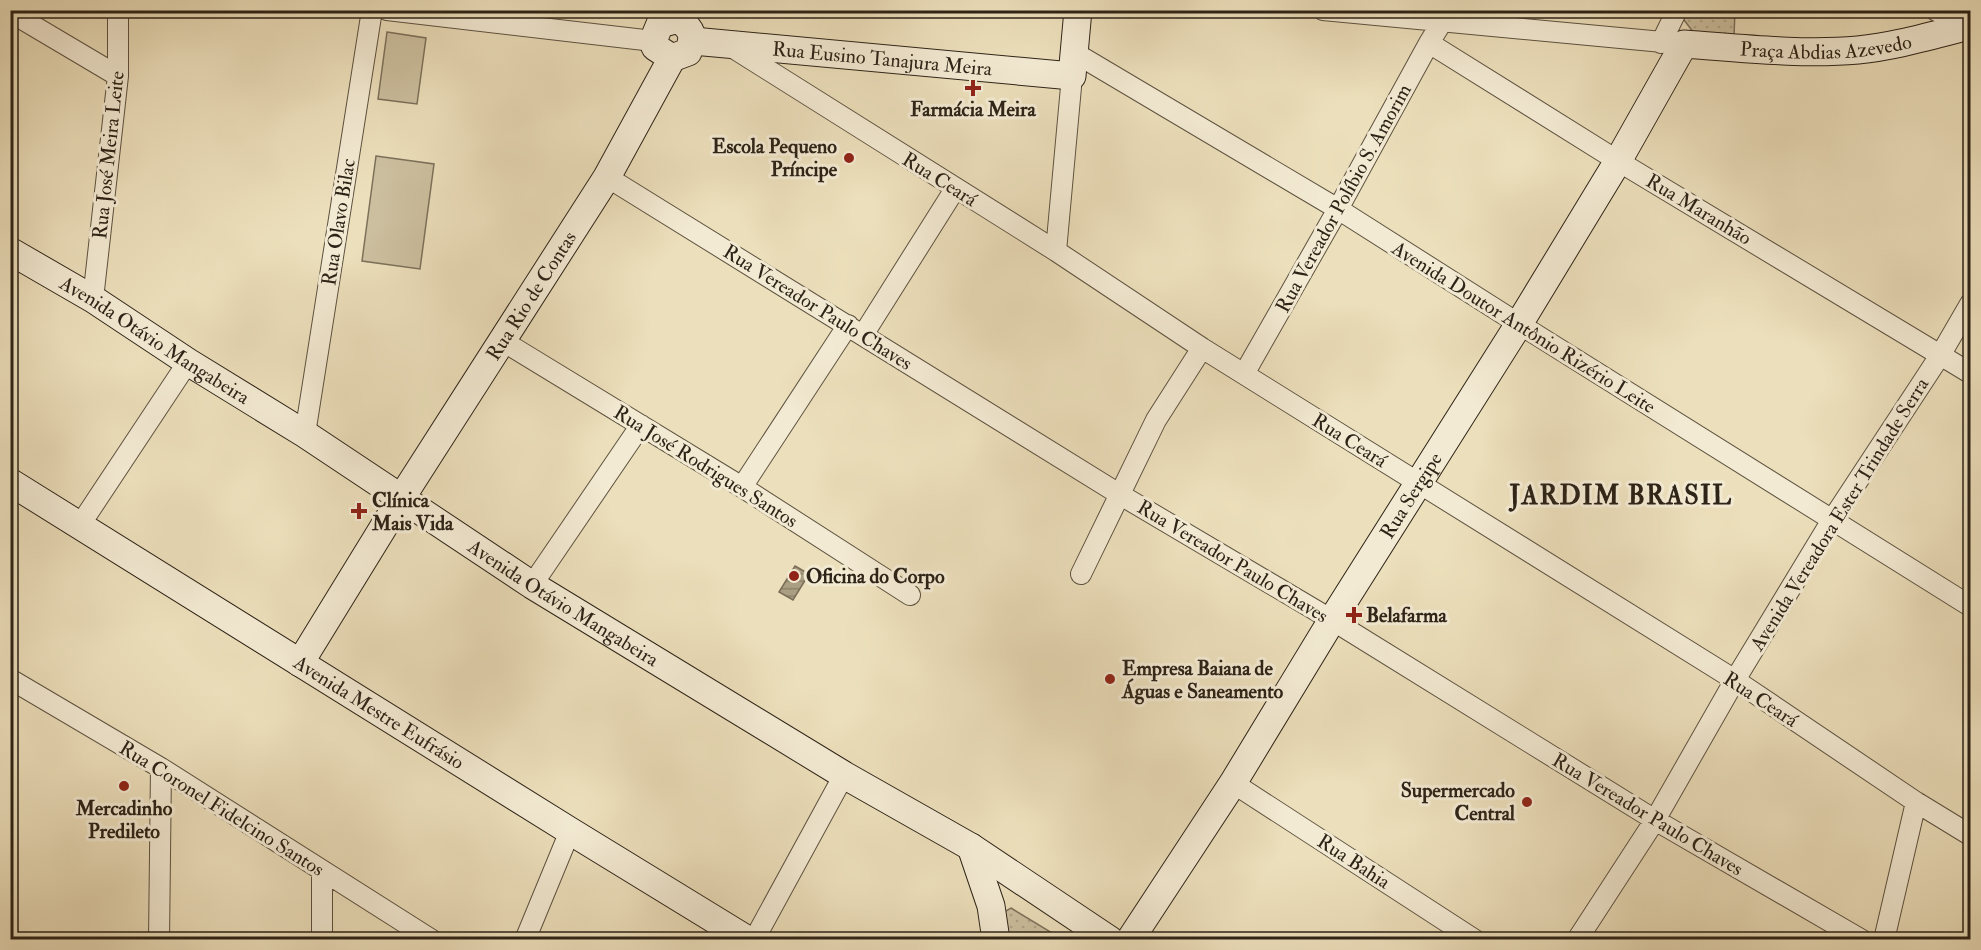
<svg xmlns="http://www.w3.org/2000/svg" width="1981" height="950" viewBox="0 0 1981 950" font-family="'IM FELL Double Pica',serif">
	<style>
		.green { fill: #ccbf9f; stroke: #7c715b; stroke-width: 1.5 }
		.park { fill: url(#park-dots); stroke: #7c715b; stroke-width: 1.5 }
		.water { fill: url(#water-rules); stroke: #796d58; stroke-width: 1.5 }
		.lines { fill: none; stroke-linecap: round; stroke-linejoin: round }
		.street-casing { stroke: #5d5240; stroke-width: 22 }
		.secondary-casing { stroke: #2d2317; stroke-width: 29 }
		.street { stroke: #f3ead3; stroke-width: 20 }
		.secondary { stroke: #f3ead3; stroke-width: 27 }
		.poi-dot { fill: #8f2418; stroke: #f3ead3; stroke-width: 2 }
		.labels { text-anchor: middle; stroke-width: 6; stroke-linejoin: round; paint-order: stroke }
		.street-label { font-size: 20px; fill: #2d2317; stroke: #f3ead3 }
		.poi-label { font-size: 20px; font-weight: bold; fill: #2d2317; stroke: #f3ead3; text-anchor: start }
		.district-label { font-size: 26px; font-weight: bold; letter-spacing: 1.5px; fill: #2d2317; stroke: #f3ead3 }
	</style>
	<defs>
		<pattern id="park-dots" width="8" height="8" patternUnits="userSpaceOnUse" patternTransform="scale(1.5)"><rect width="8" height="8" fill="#ccbf9f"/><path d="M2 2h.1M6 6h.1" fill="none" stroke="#b0a488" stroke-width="1.8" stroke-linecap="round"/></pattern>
		<pattern id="water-rules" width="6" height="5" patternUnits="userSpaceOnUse" patternTransform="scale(1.5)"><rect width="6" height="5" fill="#ab9f83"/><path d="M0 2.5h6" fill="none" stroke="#8c816a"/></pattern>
	</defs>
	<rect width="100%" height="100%" fill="#ecdfbb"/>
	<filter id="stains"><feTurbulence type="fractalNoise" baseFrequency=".00333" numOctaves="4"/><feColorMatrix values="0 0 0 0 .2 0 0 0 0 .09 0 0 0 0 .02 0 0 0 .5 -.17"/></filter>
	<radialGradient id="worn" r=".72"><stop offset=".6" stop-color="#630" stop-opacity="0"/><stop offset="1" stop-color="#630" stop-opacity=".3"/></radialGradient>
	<!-- green -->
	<path class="green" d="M387,32L426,38L417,104L378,99Z
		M376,156L434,164L420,269L362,261Z"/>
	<!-- park -->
	<path class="park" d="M1682,11H1735L1734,36L1697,37L1681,16Z
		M1011,908L1062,939H1001L997,916Z"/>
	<!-- water -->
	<path class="water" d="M795,566L809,574L793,600L779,592Z"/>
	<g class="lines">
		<defs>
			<path id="street" d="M387,10L653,41
				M1323,10L1684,44
				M1935,10L1966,27
				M10,12L118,76
				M1429,43L1618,161L1970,373
				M1661,43L1677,10
				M730,46L1056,251L1202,348L1735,680L1916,802L1970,835
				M1075,53L1338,209L1519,324L1970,606
				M607,177L1119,494L1332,620L1655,820L1862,940
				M1056,251L1072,76
				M93,299L118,76V10
				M863,335L955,189
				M501,340L742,487L910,595
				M1244,374L1338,209L1429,43L1442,22L1454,10
				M305,434L372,10
				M742,487L848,325
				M80,525L188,362
				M1081,574L1156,420L1202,348
				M532,585L641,425
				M10,679L161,768L432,940
				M1233,783L1475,940
				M159,940L161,768
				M322,940V872
				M525,940L570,831
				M754,940L844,775
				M1577,940L1655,820L1735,680L1832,520L1941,354L1970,304
				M1884,940L1916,802"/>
			<g id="secondary">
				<path d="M679,19C692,30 695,35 688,52L672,58L655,47L653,41L660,24Z"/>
				<path id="s1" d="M693,41L1072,76L1078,10"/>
				<path id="s2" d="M10,251L93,299L188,362L305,434L532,585L844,775L971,847L1110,940"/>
				<path id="s3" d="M10,482L570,831L748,940"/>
				<path id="s4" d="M300,663L402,497L607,177L672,58"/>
				<path d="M971,847L991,906L996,940"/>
				<path id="s5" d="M1130,940L1233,783L1332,620L1519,324L1618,161L1684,44C1741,48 1801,55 1858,50C1897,46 1933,35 1970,26"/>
			</g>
		</defs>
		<!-- street casing -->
		<use href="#street" class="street-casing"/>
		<!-- secondary casing -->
		<use href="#secondary" class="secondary-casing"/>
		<!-- street -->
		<use href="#street" class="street"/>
		<!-- secondary -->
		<use href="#secondary" class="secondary"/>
	</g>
	<!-- markers -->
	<g class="poi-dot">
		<path d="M970 79h6v6h6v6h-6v6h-6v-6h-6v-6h6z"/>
		<circle cx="849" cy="158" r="6"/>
		<path d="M356 502h6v6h6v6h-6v6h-6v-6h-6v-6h6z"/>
		<circle cx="794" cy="576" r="6"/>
		<path d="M1351 606h6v6h6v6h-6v6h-6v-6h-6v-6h6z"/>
		<circle cx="1110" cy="679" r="6"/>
		<circle cx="124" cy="786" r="6"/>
		<circle cx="1527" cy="802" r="6"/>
	</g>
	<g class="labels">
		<!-- street labels -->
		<g class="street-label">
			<text dy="7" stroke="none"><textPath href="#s5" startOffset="1196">Praça Abdias Azevedo</textPath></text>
			<text dy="7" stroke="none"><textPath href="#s1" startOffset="190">Rua Eusino Tanajura Meira</textPath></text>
			<text transform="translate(108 155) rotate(-84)" y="7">Rua José Meira Leite</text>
			<text transform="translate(940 179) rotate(32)" y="7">Rua Ceará</text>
			<text transform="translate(1343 198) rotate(-61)" y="7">Rua Vereador Políbio S. Amorim</text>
			<text transform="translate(1699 209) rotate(31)" y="7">Rua Maranhão</text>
			<text transform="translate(338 222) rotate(-81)" y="7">Rua Olavo Bilac</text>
			<text dy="7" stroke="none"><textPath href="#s4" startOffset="434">Rua Rio de Contas</textPath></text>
			<text transform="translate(818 307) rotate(32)" y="7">Rua Vereador Paulo Chaves</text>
			<text transform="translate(1524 327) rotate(32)" y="7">Avenida Doutor Antônio Rizério Leite</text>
			<text dy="7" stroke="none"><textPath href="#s2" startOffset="170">Avenida Otávio Mangabeira</textPath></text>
			<text transform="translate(1350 440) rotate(32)" y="7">Rua Ceará</text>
			<text transform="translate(706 466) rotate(32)" y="7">Rua José Rodrigues Santos</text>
			<text dy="7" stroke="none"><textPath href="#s5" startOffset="526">Rua Sergipe</textPath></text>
			<text transform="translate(1839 514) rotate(-58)" y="7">Avenida Vereadora Ester Trindade Serra</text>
			<text transform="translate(1233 561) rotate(31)" y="7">Rua Vereador Paulo Chaves</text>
			<text dy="7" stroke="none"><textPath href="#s2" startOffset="656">Avenida Otávio Mangabeira</textPath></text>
			<text transform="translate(1761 699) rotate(33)" y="7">Rua Ceará</text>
			<text dy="7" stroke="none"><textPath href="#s3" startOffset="435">Avenida Mestre Eufrásio</textPath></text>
			<text transform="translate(222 808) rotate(32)" y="7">Rua Coronel Fidelcino Santos</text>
			<text transform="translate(1648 814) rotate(31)" y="7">Rua Vereador Paulo Chaves</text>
			<text transform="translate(1354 861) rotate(33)" y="7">Rua Bahia</text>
		</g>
		<!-- poi labels -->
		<g class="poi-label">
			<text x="973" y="116" text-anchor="middle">Farmácia Meira</text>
			<text x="837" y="153" text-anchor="end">Escola Pequeno<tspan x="837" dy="23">Príncipe</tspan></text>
			<text x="372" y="507">Clínica<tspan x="372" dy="23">Mais Vida</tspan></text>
			<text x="806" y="583">Oficina do Corpo</text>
			<text x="1366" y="622">Belafarma</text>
			<text x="1122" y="675">Empresa Baiana de<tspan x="1122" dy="23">Águas e Saneamento</tspan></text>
			<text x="1515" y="797" text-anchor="end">Supermercado<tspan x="1515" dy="23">Central</tspan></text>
			<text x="124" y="815" text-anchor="middle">Mercadinho<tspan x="124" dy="23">Predileto</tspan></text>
		</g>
		<!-- district labels -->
		<g class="district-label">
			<text x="1621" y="504">JARDIM BRASIL</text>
		</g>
	</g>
	<!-- margin -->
	<rect width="1981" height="950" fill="none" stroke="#ecdfbb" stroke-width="36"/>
	<rect x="12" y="12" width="1957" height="926" fill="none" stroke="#2d2317" stroke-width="3"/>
	<rect x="18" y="18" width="1945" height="914" fill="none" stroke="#2d2317" stroke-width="1.5"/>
	<rect width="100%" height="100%" filter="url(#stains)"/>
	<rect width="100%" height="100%" fill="url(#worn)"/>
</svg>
